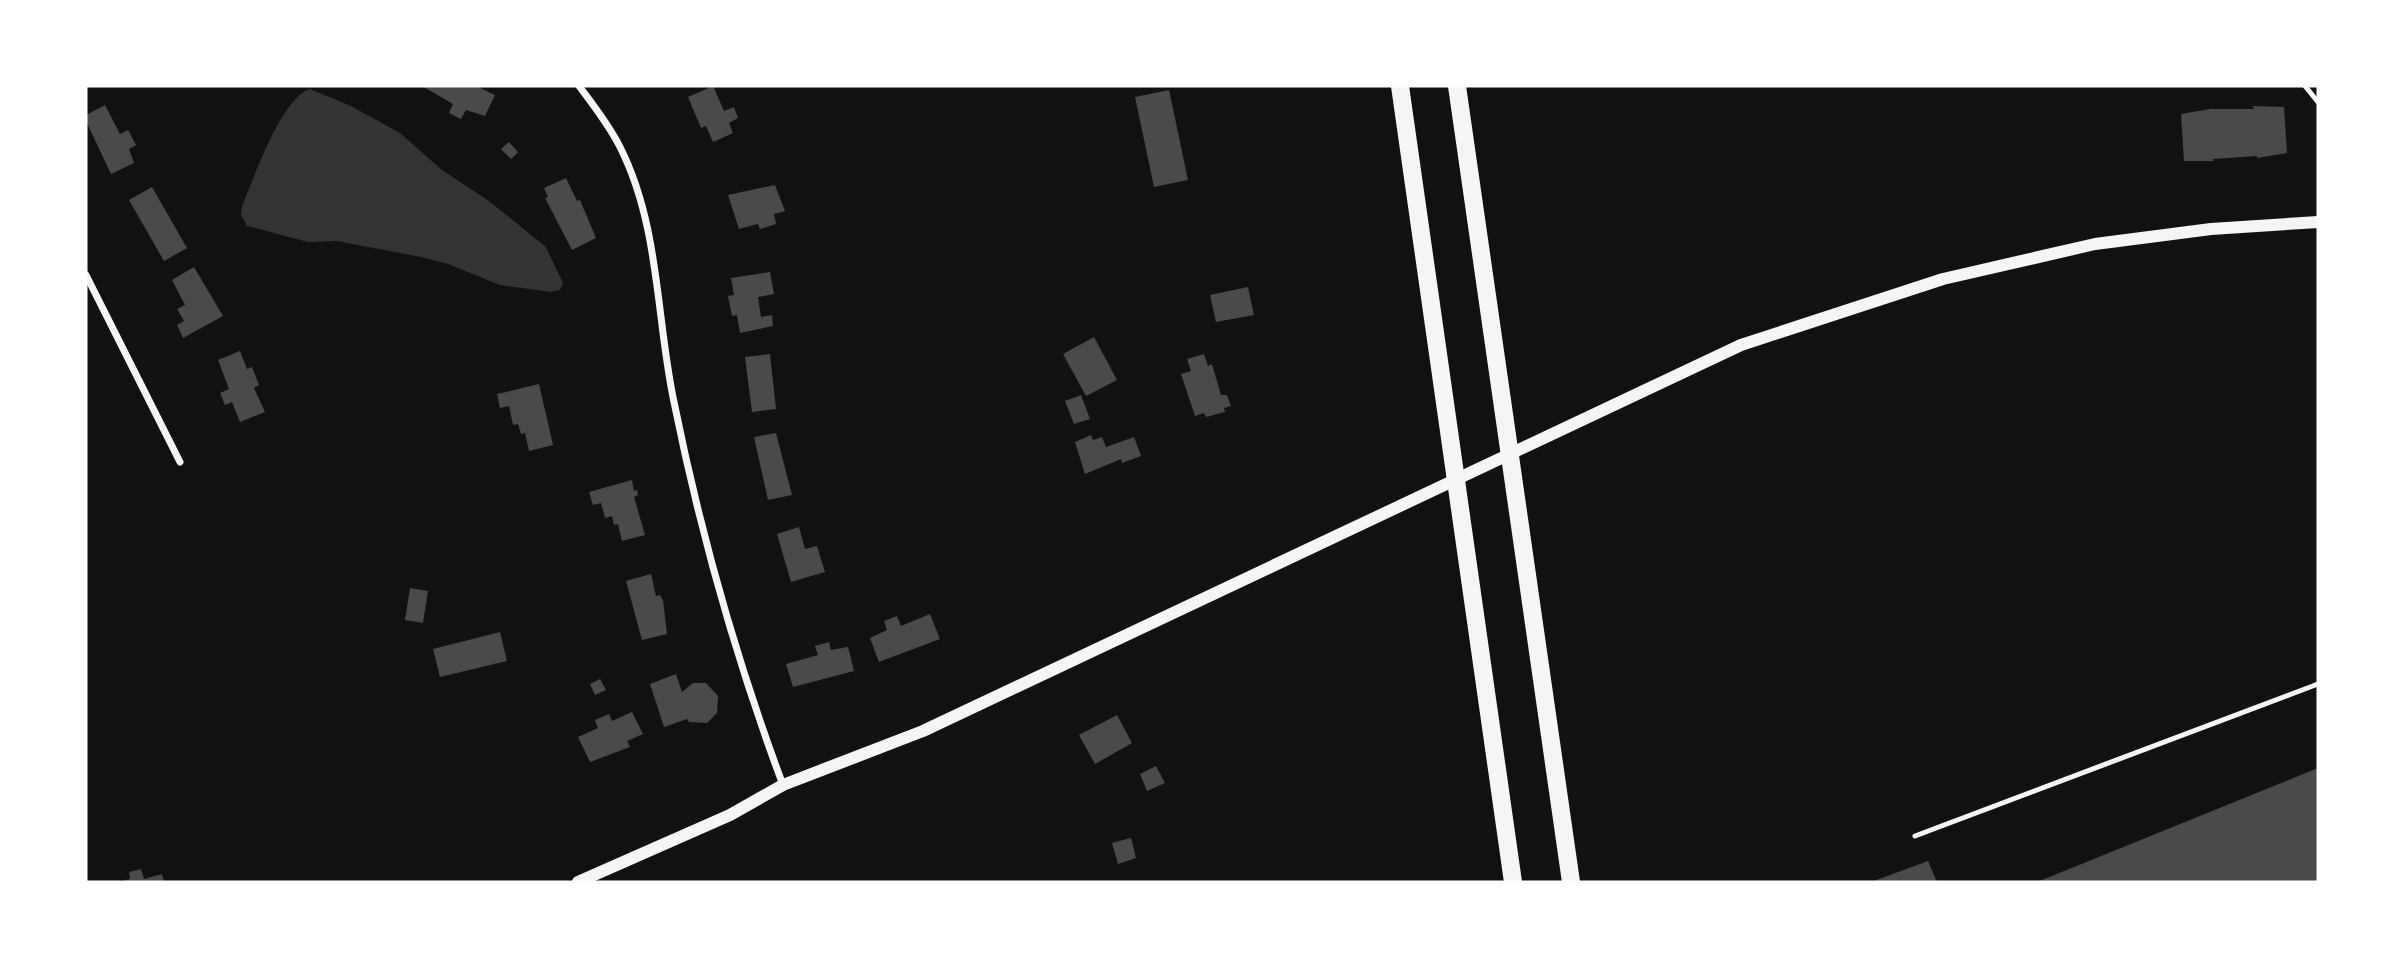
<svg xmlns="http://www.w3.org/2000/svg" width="2404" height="968" viewBox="0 0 2404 968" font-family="'Times New Roman',serif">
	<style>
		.water { fill: #333 }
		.building { fill: #4a4a4a }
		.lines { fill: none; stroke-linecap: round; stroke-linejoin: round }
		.service { stroke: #f5f5f5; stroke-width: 5 }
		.minor { stroke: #f5f5f5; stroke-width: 7 }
		.tertiary { stroke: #f5f5f5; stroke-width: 12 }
		.motorway { stroke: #f5f5f5; stroke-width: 18 }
	</style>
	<rect width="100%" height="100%" fill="#111"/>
	<!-- water -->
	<path class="water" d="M310,89L351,106L400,133L442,170L489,201L546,247L563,283L560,290L551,292L500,285L448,264L421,257L337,241L308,242L247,226L241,215L242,206C254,178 281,98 310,89Z"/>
	<!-- building -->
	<path class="building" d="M422,86H476L495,95L485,116L466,110L461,119L449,113L453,104Z
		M713,86L724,111L734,107L738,118L729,123L733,133L713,142L706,126L701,128L688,97Z
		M1169,90L1188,180L1154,187L1135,97Z
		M105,105L120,134L128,130L136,145L129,149L134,163L111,174L86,121V115Z
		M2253,106L2284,107L2287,153L2257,158V156L2213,159L2214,161H2184L2181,114L2210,109H2254Z
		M509,142L518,152L511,159L501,149Z
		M566,178L577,201L580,200L596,238L572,250L545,198L548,197L544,188Z
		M775,185L785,211L774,214L776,224L760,229L758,224L739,229L728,195Z
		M152,187L187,248L164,261L129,200Z
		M194,267L223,316L183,338L177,325L184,321L177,309L185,305L172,280Z
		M770,272L774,294L758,297L761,317L772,315L773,326L740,333L737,315L732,316L728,296L734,295L731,278Z
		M1248,287L1254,315L1216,322L1210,295Z
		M1094,337L1117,380L1086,396L1063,354Z
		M240,351L247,369L252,367L259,385L254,388L265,412L240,422L232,402L225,405L220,393L229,389L218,360Z
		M770,354L776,409L752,412L745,357Z
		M1204,354L1208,366L1212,364L1221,395H1227L1231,406L1224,408L1225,412L1206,417L1204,413L1195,416L1181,374L1191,371L1187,359Z
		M539,384L553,445L529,451L525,433L521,434L518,424L513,425L509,406L500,408L497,394Z
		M1081,395L1090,419L1074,424L1065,401Z
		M776,433L792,495L768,500L754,437Z
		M1091,435L1093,440L1102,437L1106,447L1134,437L1141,456L1122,463L1121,459L1085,474L1075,442Z
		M632,480L634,491L637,490L638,495L634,497L645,535L622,541L618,524L614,525L612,516L605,518L601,503L593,505L589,492Z
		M799,527L805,549L817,546L825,572L791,582L777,534Z
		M651,574L656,596L660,595L663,600L667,634L642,640L626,581Z
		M410,588L428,591L423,623L405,620Z
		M930,614L940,639L879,662L870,638L887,630L884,621L897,616L901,626Z
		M500,632L507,661L440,677L433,649Z
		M829,642L831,650L848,647L854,671L793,687L786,664L818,655L815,646Z
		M676,674L682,692L693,683H706L718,696L717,713L707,723L689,722L687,719L664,727L650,684Z
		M600,679L606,690L595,695L590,684Z
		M632,712L643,734L627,741L630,747L590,762L578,737L598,728L595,720L609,714L612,721Z
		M1117,715L1132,743L1095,764L1079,735Z
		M1156,766L1165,783L1147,791L1140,774Z
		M2318,768V882H2037Z
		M1131,838L1136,858L1118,864L1112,843Z
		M1928,861L1937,882H1871Z
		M141,869L144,879L162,874L164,882H120L130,879L129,872Z"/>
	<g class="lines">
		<!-- service -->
		<path class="service" d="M2305,86L2318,102
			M1915,836L2318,684"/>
		<!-- minor -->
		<path class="minor" d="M579,86C594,106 609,125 620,147C660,226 656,318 674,402C700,531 737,662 783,785
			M86,275L180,462"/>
		<!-- tertiary -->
		<path class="tertiary" d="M578,882L730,815L783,785L923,731L1741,345L1943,279L2095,244L2211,229L2318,222"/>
		<!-- motorway -->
		<path class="motorway" d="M1400,86L1513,882
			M1457,86L1571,882"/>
	</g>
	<!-- border -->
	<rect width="2404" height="968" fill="none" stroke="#ffffff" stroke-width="175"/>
</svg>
